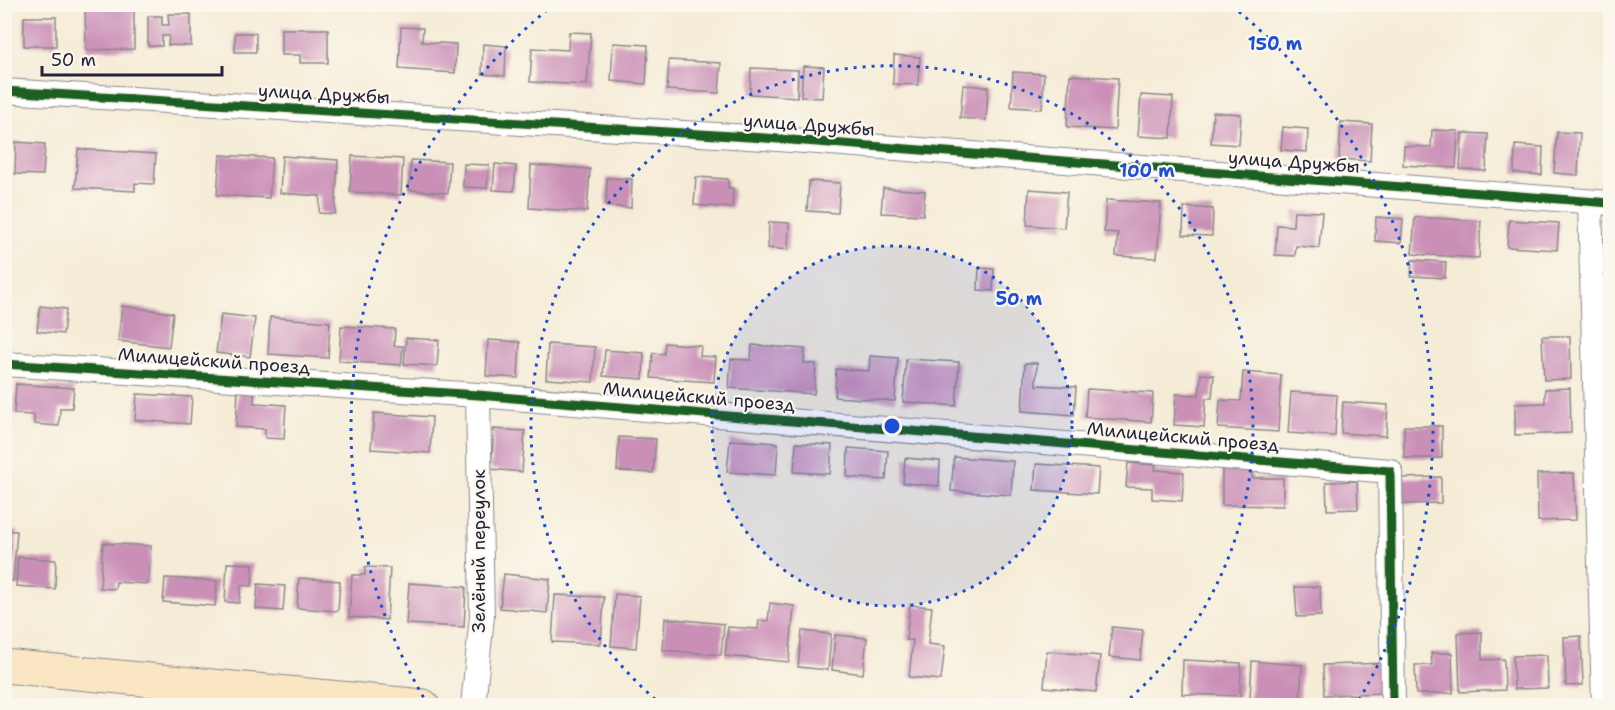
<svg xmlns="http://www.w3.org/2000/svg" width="1615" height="710" viewBox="0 0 1615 710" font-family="'Shantell Sans',sans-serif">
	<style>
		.building { fill: #ca8fb7 }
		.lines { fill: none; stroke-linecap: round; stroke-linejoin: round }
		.minor-casing { stroke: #8c8789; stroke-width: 26 }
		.secondary-casing { stroke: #8c8789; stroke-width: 35 }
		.minor { stroke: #fff; stroke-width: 24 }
		.secondary { stroke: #fbe6c4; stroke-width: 33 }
		.cycleway-casing { stroke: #fbf7ec; stroke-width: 13 }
		.cycleway { stroke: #1b5e20; stroke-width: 9 }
		.ring { fill: none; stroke: #1d4ed8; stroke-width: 3; stroke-dasharray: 3 6 }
		.labels { text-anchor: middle; stroke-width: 4.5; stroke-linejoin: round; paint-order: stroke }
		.street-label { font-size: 18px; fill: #22223b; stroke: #fbf7ec }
		.centre { fill: #1d4ed8; stroke: #fbf7ec; stroke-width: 3 }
		.ring-label { font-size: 18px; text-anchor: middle; font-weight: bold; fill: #1d4ed8; stroke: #fbf7ec; stroke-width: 4.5; stroke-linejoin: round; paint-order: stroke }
	</style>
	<rect width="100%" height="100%" fill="#fbf7ec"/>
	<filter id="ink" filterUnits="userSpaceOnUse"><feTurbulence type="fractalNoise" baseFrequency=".0167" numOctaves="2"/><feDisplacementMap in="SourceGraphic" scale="12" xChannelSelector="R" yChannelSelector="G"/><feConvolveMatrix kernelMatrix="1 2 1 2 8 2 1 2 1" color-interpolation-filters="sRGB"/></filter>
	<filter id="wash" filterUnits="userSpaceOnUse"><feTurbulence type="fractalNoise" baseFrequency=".008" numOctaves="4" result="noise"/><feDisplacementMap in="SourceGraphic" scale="24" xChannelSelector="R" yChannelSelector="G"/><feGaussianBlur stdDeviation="1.35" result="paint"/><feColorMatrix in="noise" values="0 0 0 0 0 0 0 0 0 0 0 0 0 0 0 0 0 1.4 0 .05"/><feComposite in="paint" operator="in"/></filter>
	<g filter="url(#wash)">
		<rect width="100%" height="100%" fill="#f5ecd7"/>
		<g id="blocks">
			<!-- building -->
			<path class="building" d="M85,4H134V49L86,50Z
				M360,4H395V7H361Z
				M168,14H191V46L168,45L169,36H162V46H148V16H162V25H169Z
				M24,17H56V46H24Z
				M401,27L423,28L422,42L456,44L455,73L399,69Z
				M281,29H328V63H300V55H281Z
				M569,32L591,33L587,85L530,82L532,48L568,50Z
				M235,33H256V52H235Z
				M613,43L648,45L646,84L611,81Z
				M483,44L506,46L505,76L482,74Z
				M894,55L920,57L918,85L893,84Z
				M669,60L721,63L719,93L667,90Z
				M803,66L824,67L822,98L801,97Z
				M751,68L798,70L797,97L750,94Z
				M1013,72L1044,74L1042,109L1011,107Z
				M1070,75L1118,78L1115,130L1067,127Z
				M963,85L988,87L986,120L960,118Z
				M1141,95L1173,97L1171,138L1138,136Z
				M1213,112L1241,114L1239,145L1211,143Z
				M1341,122L1372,124L1370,161L1339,159Z
				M1283,127L1308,129L1307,152L1281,150Z
				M1432,130L1458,131L1456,168L1403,165L1404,146L1431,147Z
				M1557,132L1580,133L1578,175L1554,173Z
				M1462,133L1488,134L1486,171L1460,169Z
				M16,142L45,144L43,175L15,174Z
				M1515,145L1543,147L1542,175L1514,173Z
				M78,149L156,154L154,184L135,183V191L75,188Z
				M220,155L272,158L269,198L217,195Z
				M282,156L338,160L335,214L319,213L320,196L280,193Z
				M352,156L403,159L401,195L350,192Z
				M411,160L450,162L448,193L409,190Z
				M464,164L489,165L487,188L463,187Z
				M495,164L516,166L514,191L493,190Z
				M531,165L590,169L587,212L529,208Z
				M696,177L728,179V188H733L732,208L694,205Z
				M607,178L632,179L631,208L606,206Z
				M809,181L840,183L838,213L807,211Z
				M883,188L925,191L923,215L881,213Z
				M1029,189L1067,192L1064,228L1027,225Z
				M1106,200L1161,203L1157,258L1116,256L1118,233L1104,232Z
				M1184,207L1213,209L1212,236L1183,235Z
				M1294,211L1322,212L1319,248L1296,246L1295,256L1275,255L1277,225L1293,226Z
				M1376,217L1403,219L1401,243L1375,241Z
				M1415,217L1481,221L1479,258L1412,254Z
				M1509,220L1559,223L1557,250L1507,247Z
				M769,222L789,223L788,250L768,248Z
				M1600,253L1610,254V284L1598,283Z
				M1412,260L1446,262L1445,278L1411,276Z
				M979,268L994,269L993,291L978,290Z
				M40,306L66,309L63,334L37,331Z
				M122,306L173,313L169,347L118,341Z
				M221,314L255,318L250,357L216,353Z
				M270,317L330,322L328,358L268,354Z
				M341,326L395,329L394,346H403L401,365L339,361Z
				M1542,336H1570L1571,379L1544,380Z
				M406,338L439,340L437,366L404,364Z
				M488,340L520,342L518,378L486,376Z
				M665,343L701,346L700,356L716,357L714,382L651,378L653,353L664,354Z
				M548,344L595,347L593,382L546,379Z
				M752,345L805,349L804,363L816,364L814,394L729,388L731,359L751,360Z
				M605,350L644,353L643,379L603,376Z
				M870,356L898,358L895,401L835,397L836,369L869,371Z
				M906,359L959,362L956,406L903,402Z
				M1025,363H1037L1036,385L1076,387L1074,415L1022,411Z
				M1243,372L1281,375L1278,432L1218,428L1220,400L1241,401Z
				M1201,374L1214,375L1212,398H1206L1204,427L1174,425L1176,394L1199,395Z
				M16,384L74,388L72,408H60L59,426L34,424V415L14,414Z
				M1570,388L1571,433L1515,435V404L1545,403V389Z
				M1087,389L1153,393L1151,422L1085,417Z
				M238,390L254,391V403L286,405L284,439L265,438V429L236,427Z
				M1603,390H1610V425H1604Z
				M1291,392L1337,395L1335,436L1288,433Z
				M137,394L192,397L190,424L135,420Z
				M1343,402L1388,405L1386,436L1341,433Z
				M374,413L432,417L430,453L371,449Z
				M1404,426H1442V458H1404Z
				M494,429L525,431L522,472L491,469Z
				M619,437L656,439L653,473L617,471Z
				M730,440L778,443L776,475L727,472Z
				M796,443L832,445L830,474L794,472Z
				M848,448L888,451L886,480L847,477Z
				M954,457L1013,461L1011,495L951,491Z
				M905,458L940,461L939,486L903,483Z
				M1128,463L1156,465L1155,470L1184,472L1182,501L1152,499V488L1126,487Z
				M1036,464L1099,468L1097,494L1034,490Z
				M1222,468H1252V478H1283V506L1222,505Z
				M1574,473L1576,520L1538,521L1537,474Z
				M1441,477V503L1403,504L1402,478Z
				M1357,481L1358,509L1327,510L1326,482Z
				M4,530L17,531L13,581L4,580Z
				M103,543L151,546L148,584L116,582L115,589L100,588Z
				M18,557L56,560L55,589L16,586Z
				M227,563L253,564L252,586L241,585L239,603L225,602Z
				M365,567L390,568L387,620L349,617L352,575H365Z
				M504,574L550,579L547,613L500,608Z
				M165,578L217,581L215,606L163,602Z
				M299,578L340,581L338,611L297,608Z
				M409,583L466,587L464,627L406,624Z
				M258,584L285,586L283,611L256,609Z
				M1295,587H1320L1321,616L1297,617Z
				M615,594L640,596L636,648L611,646Z
				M555,595L604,597L601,644L552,642Z
				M770,603L794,606L789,662L725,656L728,627L758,629L759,620L768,621Z
				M910,605L932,607L928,644L945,646L941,680L909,677L913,640H906Z
				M665,618L724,624L721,655L663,650Z
				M1112,627L1143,630L1140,660L1109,657Z
				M802,631L831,634L828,670L798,667Z
				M1482,632V660L1504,659L1505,690L1460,692L1458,633Z
				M835,635L867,638L863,674L832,670Z
				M1581,636L1583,685L1566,686L1564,637Z
				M1047,651L1100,656L1096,692L1044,687Z
				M1431,653H1452L1453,693L1416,694L1415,665H1432Z
				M1547,655L1548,688L1514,689L1513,656Z
				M1183,660L1241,663L1240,696L1182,694Z
				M1252,661L1302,665L1300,701L1250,698Z
				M1388,663L1389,693L1324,695L1323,665Z"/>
		</g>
	</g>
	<g filter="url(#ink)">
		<use href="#blocks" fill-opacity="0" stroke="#8c8789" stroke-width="1.5"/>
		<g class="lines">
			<defs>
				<path id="minor" d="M4,91L765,138L1610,203
					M1590,202L1604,706
					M4,364L478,395L1390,471L1393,706
					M473,706L482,616L478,395"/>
				<path id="secondary" d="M4,666L423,706"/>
			</defs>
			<!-- minor casing -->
			<use href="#minor" class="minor-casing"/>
			<!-- secondary casing -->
			<use href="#secondary" class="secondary-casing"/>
			<!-- minor -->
			<use href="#minor" class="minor"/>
			<!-- secondary -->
			<use href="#secondary" class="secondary"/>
			<defs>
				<path id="cycleway" d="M4,91L765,138L1610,203
					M4,364L478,395L1390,471L1393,706"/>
			</defs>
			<!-- cycleway casing -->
			<use href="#cycleway" class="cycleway-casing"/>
			<!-- cycleway -->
			<use href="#cycleway" class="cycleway"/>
		</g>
	</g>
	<!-- distance rings -->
	<circle cx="892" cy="426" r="180" fill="#1d4ed8" fill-opacity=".12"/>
	<g class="ring">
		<circle cx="892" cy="426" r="180"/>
		<path d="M662 705A361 361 0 1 1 1122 705"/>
		<path d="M428 705A541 541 0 0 1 552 6M1232 6A541 541 0 0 1 1356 705"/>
	</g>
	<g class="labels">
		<!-- street labels -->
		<g class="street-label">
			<text transform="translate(324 94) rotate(3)" y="6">улица Дружбы</text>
			<text transform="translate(809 125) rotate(4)" y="6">улица Дружбы</text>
			<text transform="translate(1294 162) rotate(4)" y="6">улица Дружбы</text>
			<text transform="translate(214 361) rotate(4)" y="6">Милицейский проезд</text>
			<text transform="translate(699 397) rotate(5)" y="6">Милицейский проезд</text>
			<text transform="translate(1183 437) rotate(5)" y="6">Милицейский проезд</text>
			<text transform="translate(479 551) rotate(-90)" y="6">Зелёный переулок</text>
		</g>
	</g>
	<circle cx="892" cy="426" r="9" class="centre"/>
	<g class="ring-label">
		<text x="1275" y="50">150 m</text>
		<text x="1147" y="177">100 m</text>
		<text x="1019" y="305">50 m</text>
	</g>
	<!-- margin -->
	<rect width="1615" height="710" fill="none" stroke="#fbf7ec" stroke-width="24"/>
	<!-- scale -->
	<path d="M42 66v9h180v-9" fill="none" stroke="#22223b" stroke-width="3"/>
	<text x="51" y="66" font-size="18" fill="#22223b" stroke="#fbf7ec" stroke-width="4.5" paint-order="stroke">50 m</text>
</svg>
